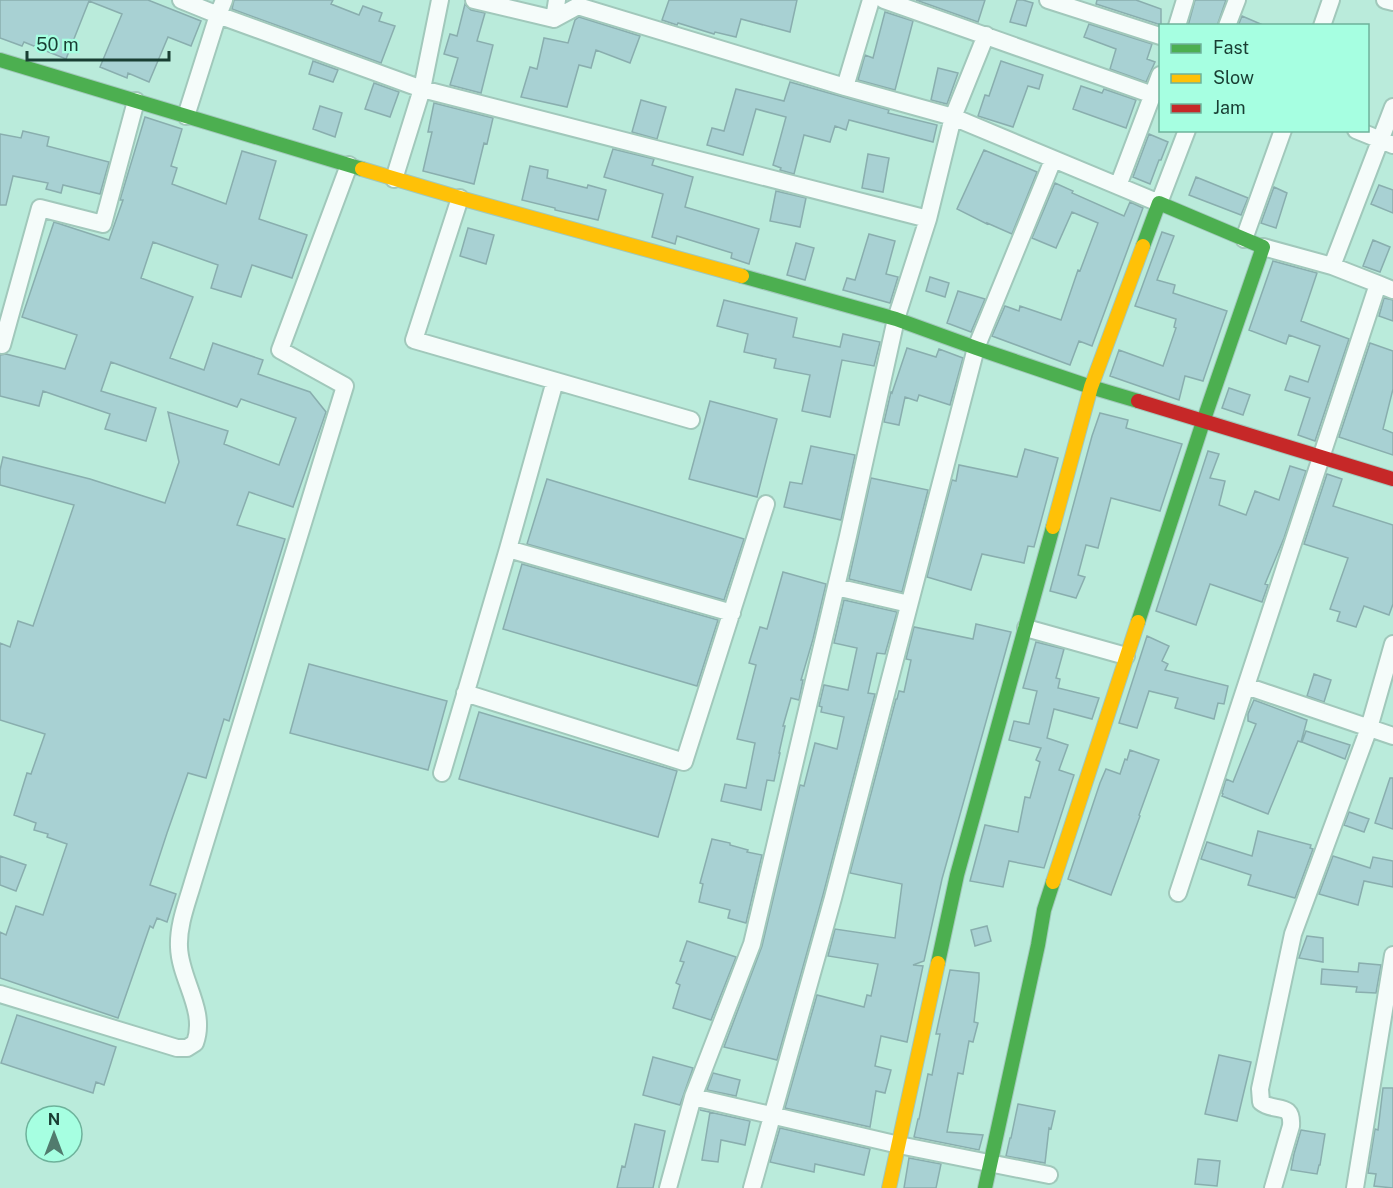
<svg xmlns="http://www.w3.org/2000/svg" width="1393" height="1188" viewBox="0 0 1393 1188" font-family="'Public Sans',sans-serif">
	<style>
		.building { fill: #a8d1d3; stroke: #89aeae; stroke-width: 1.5 }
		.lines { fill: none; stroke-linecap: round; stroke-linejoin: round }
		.street-casing { stroke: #a1c8bb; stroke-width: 20 }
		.fast-casing { stroke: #a1c8bb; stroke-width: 16 }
		.slow-casing { stroke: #a1c8bb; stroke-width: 16 }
		.jam-casing { stroke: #a1c8bb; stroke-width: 16 }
		.street { stroke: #f5fcfa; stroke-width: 16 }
		.fast { stroke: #4caf50; stroke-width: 14 }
		.slow { stroke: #ffc107; stroke-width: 14 }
		.jam { stroke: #c62828; stroke-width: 14 }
	</style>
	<rect width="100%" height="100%" fill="#baebdb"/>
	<!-- building -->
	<path class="building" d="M0,0H148L201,21L191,46L168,37L149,82L128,73L127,78L100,67L122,14L89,1L66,59L24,42L22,46L0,38Z
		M234,0H333L331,4L359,15L363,6L382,13L379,21L395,26L381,63L232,9Z
		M669,0H797L790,32L741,19L736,37L715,32L714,34L678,23L677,25L662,20Z
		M916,0H985L978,22Z
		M1017,0H1023L1033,3L1026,26L1010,22Z
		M1097,0H1136L1161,9V25L1096,4Z
		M1195,0H1226L1217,26H1188Z
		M465,4L471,10L485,13L477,41L493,45L481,93L450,85L458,58L444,54L450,34L457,36Z
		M885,12L913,21L895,90L858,80L865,55L873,58Z
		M1242,16L1263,25V26H1238Z
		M579,17L640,36L630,63L596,50L591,68L579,65L567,107L521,97L530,67L537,69L544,38L568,43L575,20Z
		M1089,24L1152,44L1147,59L1155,62L1146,82L1110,69L1116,49L1084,37Z
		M313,61L338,70L333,82L309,74Z
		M1001,61L1043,75L1039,89L1028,86L1013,127L978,116L985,95L989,96Z
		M938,68L958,73L947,104L931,100Z
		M790,82L889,110L888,113L937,125L933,142L849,120L846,130L835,126L830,142L804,135L794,174L780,170L781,168L773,165L786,117L756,109L743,155L707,145L712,128L724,131L736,89L784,101Z
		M374,83L399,92L390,117L365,109Z
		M1081,86L1102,93L1104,89L1136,100L1126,128L1073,109Z
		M641,100L666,107L657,139L632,132Z
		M434,103L493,118L487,144L484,143L474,184L423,171L432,132H428Z
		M320,106L342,113L335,137L313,129Z
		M145,117L182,129L171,166L177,168L172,184L226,204L242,151L276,161L259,219L307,235L292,278L252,265L241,297L211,288L218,265L153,242L141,278L193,297L170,358L204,370L213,343L263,360L258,374L310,392L326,412L293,507L249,492L237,525L285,539L229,721L224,719L206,778L188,773L167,833L150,885L176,894L167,922L157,918L153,928L150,926L118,1018L0,978V932L6,935L16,906L43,915L67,844L47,837L48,834L34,830L36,823L14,815L27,773L31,774L45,734L0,720V643L10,647L18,621L33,626L74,505L0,485V470L3,457L90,479L165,503L179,462L168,412L228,431L224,444L279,465L296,418L241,399L237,407L111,362L101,391L156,408L146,441L105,429L110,414L43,391L39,406L0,396V355L6,354L65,369L77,335L22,317L54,222L109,240L123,200H120Z
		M23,131L49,137L47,146L109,162L100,194L63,185L61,193L46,189L48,183L13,176L6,205H0V134L21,138Z
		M1149,134L1168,142L1161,160H1159L1150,184L1133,177Z
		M613,149L654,159L652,165L693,177L685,207L759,229L749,264L731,258L732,253L677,236L675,244L652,237L663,194L604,177Z
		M984,150L1037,172L1012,234L987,223V224L957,209Z
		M868,154L889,158L883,192L862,188Z
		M530,166L548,170L547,178L587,188L588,185L606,190L598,220L555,210V208L522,200Z
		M1196,177L1248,198L1241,215L1189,195Z
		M1055,183L1073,191L1072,193L1124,216L1130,202L1143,208L1092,346L1079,341L1070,365L992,336L1005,306L1019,311L1020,306L1061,320L1078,270L1080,271L1098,223L1072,212L1056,248L1032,238Z
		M1379,185L1393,190V213L1371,204Z
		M1274,187L1287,193L1276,228L1261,223Z
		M776,191L806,198L800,227L770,221Z
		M468,228L494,235L486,264L460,256Z
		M1162,232L1174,236L1157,280L1175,285L1173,293L1227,311L1203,381L1185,376L1179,400L1110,376L1119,350L1163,366L1176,328L1174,327L1176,319L1135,306Z
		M869,234L895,241L886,274L898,277L890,303L843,290L847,278L855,280Z
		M1373,240L1390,247L1380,272L1363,266Z
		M796,243L814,248L805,280L787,275Z
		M1273,261L1317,273L1301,321L1349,339L1315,441L1298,435L1310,398L1285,390L1290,376L1308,382L1320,346L1289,335L1286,344L1249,330Z
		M930,277L949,283L945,297L926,291Z
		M958,291L985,299L971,332L947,323Z
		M1384,298L1393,300V321L1379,316Z
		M724,300L797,318L793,337L840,347L843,334L880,342L874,366L842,360L830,417L802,411L810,375L774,368L776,359L744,352L748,334L717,326Z
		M1370,343L1393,351V389L1383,429L1393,433V455L1339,437Z
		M907,348L936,357L939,349L963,358L950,405L919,395L917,401L905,397L899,425L884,422L891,392L892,393Z
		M1229,388L1250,395L1243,415L1222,408Z
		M710,401L777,419L757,497L689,479Z
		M1100,413L1128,420L1126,428L1182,444L1160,511L1111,498L1098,548L1086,545L1078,575L1085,577L1076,598L1050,591L1092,436Z
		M811,446L855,455L841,520L784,507L790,482L802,484Z
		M1025,449L1058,458L1034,547L1028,546L1024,563L982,554L971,590L927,577L952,480L956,481L959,465L1017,477Z
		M1208,451L1219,454L1210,478L1225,481L1219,505L1246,515L1255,491L1279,500L1290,466L1306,471L1284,538L1265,584L1268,585L1262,602L1210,584L1196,625L1156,611Z
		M1327,474L1342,479L1333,506L1393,525V604L1389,615L1364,606L1356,627L1337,621L1340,612L1330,609L1348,558L1304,544Z
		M871,478L928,490L902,592L849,579Z
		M547,479L744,539L724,600L527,544Z
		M522,564L718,620L697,686L503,629Z
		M783,572L826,584L813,639L801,680H803L799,700L791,698L783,726H785L779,753H780L774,781L767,780L761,810L721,801L725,784L746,788L755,743L737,739L756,665L749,663L760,627L767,629Z
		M844,600L897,612L885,654L877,653L868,693L875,694L823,895L777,1060L724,1047L762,946L800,785L804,786L815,743L837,749L844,717L821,712L822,707L819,706L824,685L848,690L857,648L834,643Z
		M976,624L1011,632L942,879L924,961L913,965L923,966L907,1042L881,1036L875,1066L891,1070L885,1093L876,1091L870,1127L785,1108L817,995L864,1007L867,995L871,996L878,964L828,956L835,929L895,938L902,884L850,873L896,699H897L899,691L904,692L911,660L906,659L914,627L973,639Z
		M1147,636L1169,646L1162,661L1168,664L1165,670L1228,686L1224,704L1218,703L1214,719L1175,708L1178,698L1149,691L1137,728L1119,723Z
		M1036,642L1064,649L1056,678L1060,679L1058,688L1099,698L1092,719L1054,709L1047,738L1068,745L1059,770L1074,775L1044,868L1009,861L1003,887L970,881L985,825L1018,832L1025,797L1030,798L1040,762L1036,760L1041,748L1009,740L1014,721L1029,724L1037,691L1023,688Z
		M309,664L447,701L428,770L290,733Z
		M1314,674L1331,680L1324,702L1307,696Z
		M1254,700L1307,720L1301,742L1298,741L1268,814L1222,796L1223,794L1222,793L1226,779L1233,782L1256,724L1248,721V714Z
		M479,712L677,771L658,837L459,779Z
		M1306,731L1350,745L1345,759L1302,742Z
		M1130,750L1159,760L1139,815L1140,816L1111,895L1068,879L1100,783L1106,769L1120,774L1125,759L1127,760Z
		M1390,778H1393V829L1375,823Z
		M1349,812L1369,819L1364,832L1344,825Z
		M1258,831L1311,845L1310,848L1313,849L1295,898L1248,885L1251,875L1201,859L1207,842L1252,856Z
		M712,839L730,843V845L748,850L747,852L762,855L746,923L728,918L730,910L699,902L703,884L700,883Z
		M0,856L26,865L16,891L0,885Z
		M1333,856L1370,868L1373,857L1393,861V887L1364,881L1358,905L1319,894Z
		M987,926L991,941L975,946L971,930Z
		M1307,936L1323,938V962L1299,958Z
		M687,941L736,957L711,1020L673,1008L680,985L676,983L684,962L680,961Z
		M1359,963L1381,965L1376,993L1356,992L1357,987L1321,984L1322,969L1358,972Z
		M950,970L979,973V980L974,1022L978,1023L973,1042L969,1041L963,1074L958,1073L947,1132L983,1135L979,1150L914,1137L918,1119H919L928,1074L932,1075L940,1034H936Z
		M17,1015L116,1047L104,1085L96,1082L93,1093L1,1063Z
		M1219,1055L1251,1062L1237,1121L1205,1114Z
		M653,1057L693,1068L680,1105L643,1095Z
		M713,1073L740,1080L736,1096L707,1090Z
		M1383,1088H1393V1188L1374,1186L1376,1174L1368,1173L1375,1129L1378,1130Z
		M1018,1104L1055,1111L1051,1129L1049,1128L1045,1163L1006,1156L1010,1138H1011Z
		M700,1110L750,1121L745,1145L721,1140L718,1162L702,1160L710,1112Z
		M635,1124L665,1131L653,1188H617L622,1166L625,1167Z
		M780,1128L870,1149L864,1175L815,1164L814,1172L770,1162Z
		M1301,1130L1325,1134L1320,1165H1319L1317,1174L1291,1170L1294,1154Z
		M909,1158L941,1164L936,1188H904Z
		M1198,1159L1220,1161L1217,1186L1195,1184Z"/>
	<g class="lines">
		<defs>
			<path id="street" d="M181,0L218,15L186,116
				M224,0L218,15L422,89L928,219L953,117L1159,203L1187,130
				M474,0L554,19L578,6L845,87
				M871,0L845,87L953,117L986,35
				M884,0L1153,95
				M1048,0L1160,36
				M1385,0L1393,2
				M554,19L557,0
				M1177,26L1185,0
				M1227,26L1237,0
				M1322,26L1331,0
				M1356,130L1393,145
				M394,179L422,89L440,0
				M1118,186L1160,75
				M460,198L414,340L691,420
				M1244,239L1283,130
				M1263,247L1332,266L1393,107
				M1378,284L1393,290
				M2,345L40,208L103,224L136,101
				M508,549L732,613
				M836,587L909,604
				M1026,628L1126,656
				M1246,686L1393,736
				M465,693L684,762L766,504
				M442,773L508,549L555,381
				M1178,893L1378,284L1332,266
				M0,994L177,1048H187L195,1043C207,1010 180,980 179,947C178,925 187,903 193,882L345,386L280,350L349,165
				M693,1097L899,1145L1049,1175
				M668,1188L693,1097L752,944L848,536L896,319L928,219
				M752,1188L833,898L976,348L1053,160
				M1273,1188L1291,1126C1293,1101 1274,1113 1261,1102L1260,1089L1293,934L1369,728L1393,644
				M1355,1188L1393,955"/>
			<path id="fast" d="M0,60L362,169
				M742,276L896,319L976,348L1091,387L1138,401
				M1138,622L1203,422L1263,247L1159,203L1143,246
				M938,963L957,875L1053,527
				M985,1188L1038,945L1044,910L1053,882"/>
			<path id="slow" d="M362,169L460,198L742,276
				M1053,527L1091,387L1143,246
				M1053,882L1138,622
				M889,1188L938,963"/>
			<path id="jam" d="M1138,401L1393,479"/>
		</defs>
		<!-- street casing -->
		<use href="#street" class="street-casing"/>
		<!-- fast casing -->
		<use href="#fast" class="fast-casing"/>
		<!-- slow casing -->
		<use href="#slow" class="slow-casing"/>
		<!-- jam casing -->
		<use href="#jam" class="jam-casing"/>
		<!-- street -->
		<use href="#street" class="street"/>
		<!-- fast -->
		<use href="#fast" class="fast"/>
		<!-- slow -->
		<use href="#slow" class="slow"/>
		<!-- jam -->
		<use href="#jam" class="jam"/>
	</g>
	<!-- legend -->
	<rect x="1159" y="24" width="210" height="108" fill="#a6ffe1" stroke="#6eb29b" stroke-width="1.5"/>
	<rect x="1171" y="44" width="30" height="9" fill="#4caf50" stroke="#6eb29b" stroke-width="1.5"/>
	<text x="1213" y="54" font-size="18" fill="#193e33">Fast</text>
	<rect x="1171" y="74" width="30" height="9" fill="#ffc107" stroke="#6eb29b" stroke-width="1.5"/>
	<text x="1213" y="84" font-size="18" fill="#193e33">Slow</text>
	<rect x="1171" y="104" width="30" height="9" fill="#c62828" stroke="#6eb29b" stroke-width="1.5"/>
	<text x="1213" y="114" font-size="18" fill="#193e33">Jam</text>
	<!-- north arrow -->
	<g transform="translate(54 1134)"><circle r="28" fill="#a6ffe1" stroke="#6eb29b" stroke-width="1.5"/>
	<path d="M0-4.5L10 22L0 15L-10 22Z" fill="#517b6e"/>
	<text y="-9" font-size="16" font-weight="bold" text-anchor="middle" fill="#193e33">N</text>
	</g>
	<!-- scale -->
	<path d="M27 51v9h142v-9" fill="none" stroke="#193e33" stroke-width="3"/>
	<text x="36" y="51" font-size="18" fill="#193e33" stroke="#a6ffe1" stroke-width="4.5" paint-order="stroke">50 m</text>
</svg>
